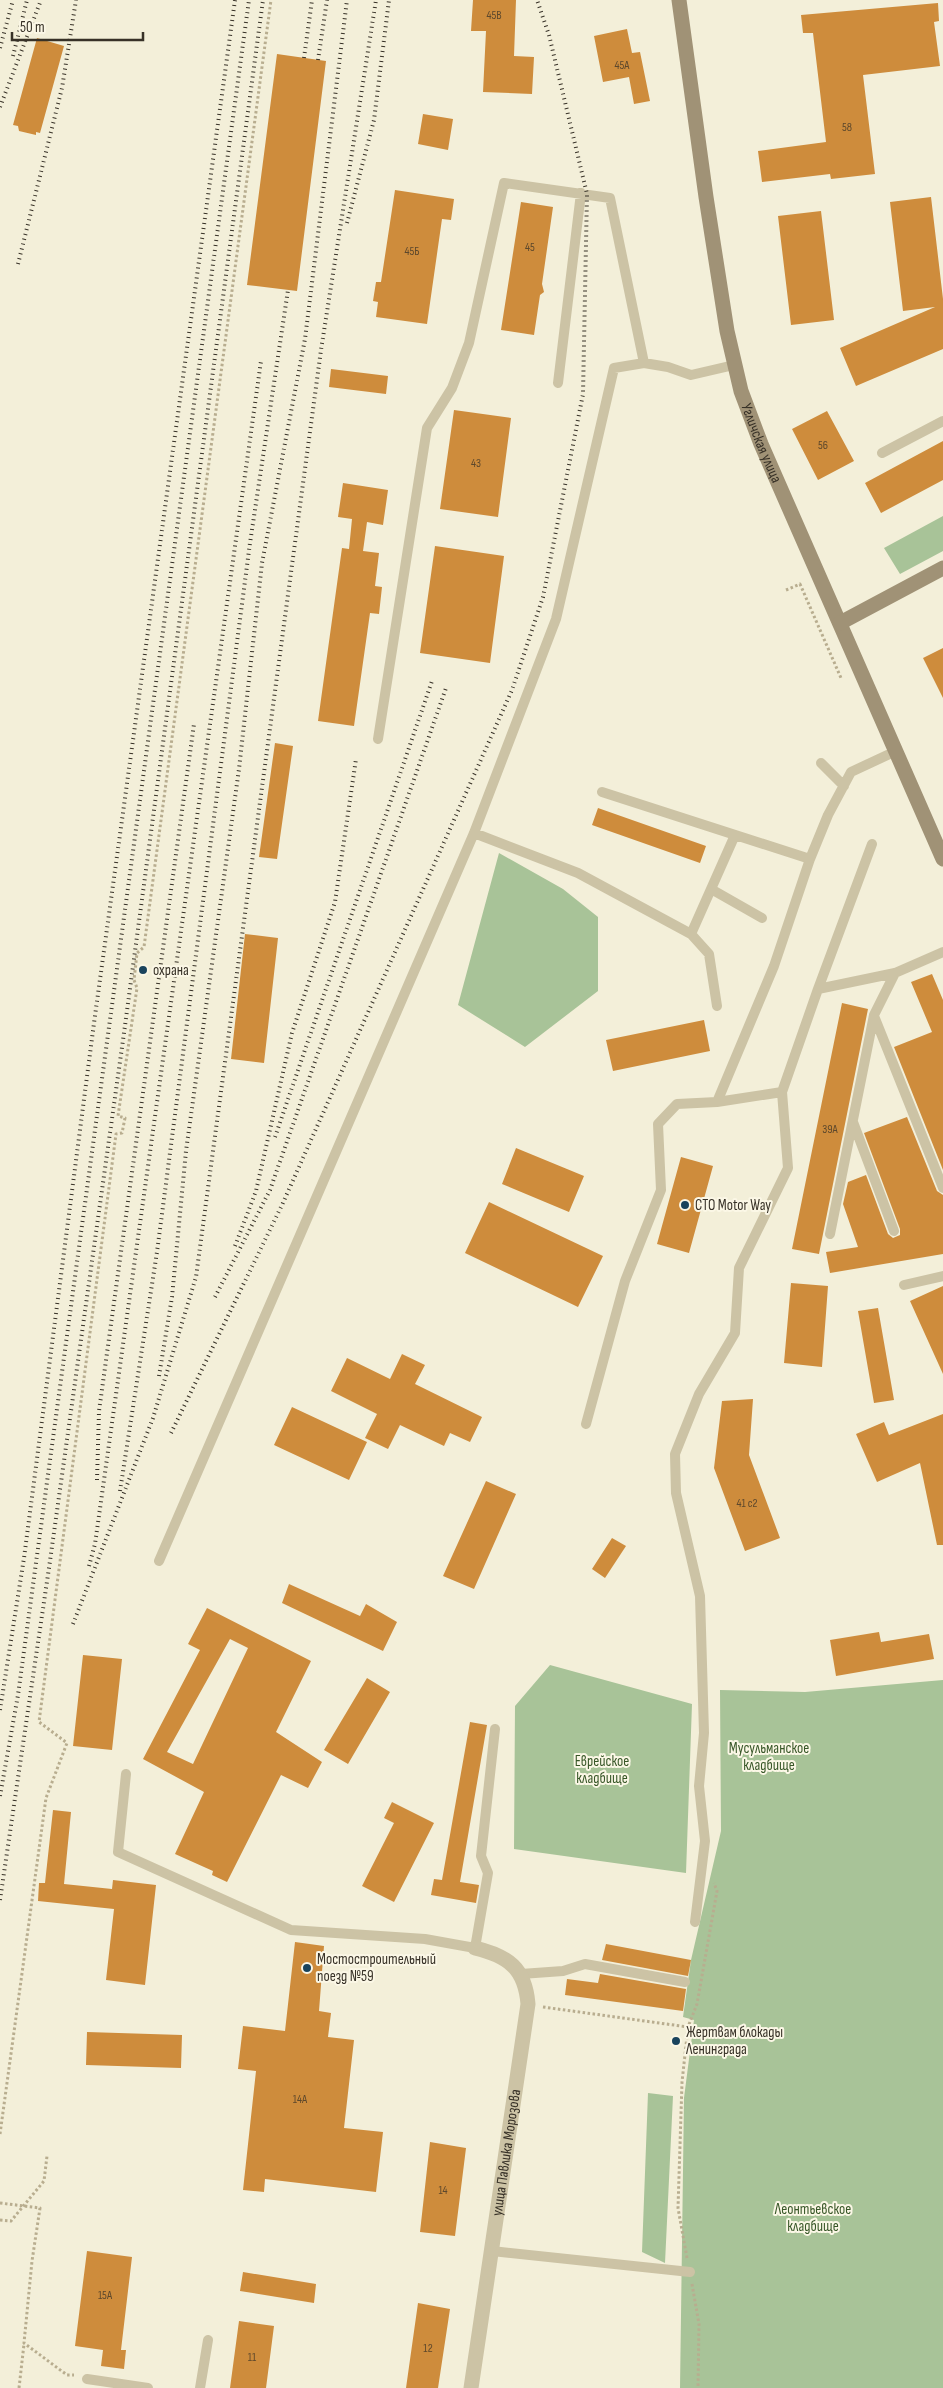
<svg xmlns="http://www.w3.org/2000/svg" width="943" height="2388" viewBox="0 0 943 2388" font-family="'Sofia Sans Condensed',sans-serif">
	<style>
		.green { fill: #a8c398 }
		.building { fill: #ce8c3c; fill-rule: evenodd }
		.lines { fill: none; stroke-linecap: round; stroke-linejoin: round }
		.path { stroke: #b8ad8f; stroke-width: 3; stroke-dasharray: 2.5 2.5; stroke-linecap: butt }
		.lane { stroke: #ccc3a5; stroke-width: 10 }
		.street { stroke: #ccc3a5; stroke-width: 15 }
		.secondary { stroke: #a09276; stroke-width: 15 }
		.rail { stroke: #373127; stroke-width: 4; stroke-dasharray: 1 4; stroke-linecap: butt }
		.poi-dot { fill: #19435c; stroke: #fbf7e6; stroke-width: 2 }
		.labels { text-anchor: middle; stroke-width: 4; stroke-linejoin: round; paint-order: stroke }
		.number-label { font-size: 12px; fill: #5d482c }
		.street-label { font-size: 15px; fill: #373127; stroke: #fbf7e6 }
		.poi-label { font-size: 15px; fill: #373127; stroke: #fbf7e6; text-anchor: start }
		.park-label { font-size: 15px; fill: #385728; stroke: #fbf7e6 }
	</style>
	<rect width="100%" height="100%" fill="#f3efd9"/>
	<!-- green -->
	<path class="green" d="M943,516V551L900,574L884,548Z
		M499,853L563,889L598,917V991L525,1047L458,1005Z
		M550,1665L692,1704L686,1873L514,1849L515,1706Z
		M943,1680V2388H680L684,2098L694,2020L683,2017L691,1960L721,1831L720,1690L805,1692Z
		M648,2093L673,2096L665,2263L642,2252Z"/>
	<!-- building -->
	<path class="building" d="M473,0H516L514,56L534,57L532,94L483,92L486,31H471Z
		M938,3L939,21L934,22L940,66L863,75L875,174L831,179L830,174L762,182L758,151L826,142L813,33H803L801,15Z
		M627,29L632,53L640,52L650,101L634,104L629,77L603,82L594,36Z
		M37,38L64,46L40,133L36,132V135L19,131L18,126L13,125Z
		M277,54L326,61L297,291L247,285Z
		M423,114L453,119L448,150L418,144Z
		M395,190L454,199L451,220L442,219L427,324L376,317L378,302L373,301L376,282H381Z
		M931,197L943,299V349L856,386L840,348L935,307L903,311L890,202Z
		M521,202L553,207L542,284L544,292L540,295L534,335L501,330Z
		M821,211L834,320L791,325L778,216Z
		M331,369L388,376L386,394L329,387Z
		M454,410L511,418L498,517L440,509Z
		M827,411L854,461L818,480L792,429Z
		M943,441V480L881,513L865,483Z
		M343,483L388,490L383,525L367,522L363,551L379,553L375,586L382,587L379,614L370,613L354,726L318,721L342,548L349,549L352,519L338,517Z
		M435,546L504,556L490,663L420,653Z
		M943,648V698L923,658Z
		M275,743L293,746L277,859L259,857Z
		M598,808L706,846L700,863L592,825Z
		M245,934L278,938L264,1063L231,1059Z
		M932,974L943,1000V1170L894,1047L932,1032L911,982Z
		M842,1003L868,1009L819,1254L792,1249Z
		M704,1020L710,1051L613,1071L606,1040Z
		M907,1117L937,1191L943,1195V1254L830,1273L826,1252L858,1247L843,1204L848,1182L866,1175L888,1234L893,1238L900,1235V1229L864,1133Z
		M516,1148L584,1176L569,1212L502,1184Z
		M681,1157L713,1166L689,1253L657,1244Z
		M489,1202L603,1256L578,1307L465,1253Z
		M791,1283L828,1286L822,1367L784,1363Z
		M943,1286V1374L910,1301Z
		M878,1308L894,1400L874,1403L858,1311Z
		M402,1354L425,1365L415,1384L482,1417L470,1442L450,1433L444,1446L400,1425L388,1449L365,1438L377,1414L331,1391L347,1358L390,1379Z
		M753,1399L749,1455L780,1538L745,1551L714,1468L722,1401Z
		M292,1407L367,1442L349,1480L274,1445Z
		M943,1414V1545H937L920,1463L877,1482L856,1434L884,1422L889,1435Z
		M486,1481L516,1494L474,1589L443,1576Z
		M612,1538L626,1546L605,1578L592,1569Z
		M289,1584L360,1616L366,1604L397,1622L383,1651L282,1603Z
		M207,1608L311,1661L276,1732L322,1762L308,1788L281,1775L227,1882L212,1875L213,1871L175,1854L204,1792L143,1759L200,1650L188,1644ZM230,1639L248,1648L193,1764L167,1752Z
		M879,1632L881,1642L929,1634L934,1659L836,1676L830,1640Z
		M83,1655L122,1659L112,1750L73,1746Z
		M367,1678L390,1692L348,1764L324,1750Z
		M470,1722L487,1725L460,1882L479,1885L476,1903L431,1895L434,1879L442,1880Z
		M392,1802L434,1823L394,1902L362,1886L394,1823L384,1818Z
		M53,1810L71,1812L64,1884L112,1889L113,1880L156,1885L145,1985L106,1980L114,1909L38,1901L39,1883H45Z
		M295,1942L324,1946L319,2011L331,2013L328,2037L354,2040L344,2128L383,2132L376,2192L265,2179L264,2192L243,2190L256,2071L238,2069L243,2026L285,2031Z
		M606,1944L691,1960L688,1976L602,1960Z
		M600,1974L686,1989L683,2011L565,1995L567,1979L598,1983Z
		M87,2032L182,2035L181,2068L86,2065Z
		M430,2142L466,2148L455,2236L420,2232Z
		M87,2251L132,2257L121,2350H126L124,2369L101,2366L103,2350L75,2346Z
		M243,2272L316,2284L314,2303L240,2291Z
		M418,2303L450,2309L438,2388H406Z
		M239,2321L274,2326L266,2388H230Z"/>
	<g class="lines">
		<!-- path -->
		<path class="path" d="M786,590L800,584L841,678
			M543,2007L688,2027
			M0,2134L46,1798L67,1743L39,1722L116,1134L122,1133L125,1118L118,1116L137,988L134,980L137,953L144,947L271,0
			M0,2203L40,2208L32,2261L24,2343L67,2375H74
			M0,2220L11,2221L44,2181L47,2156
			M687,2258L678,2208L682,2082L688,2027L697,2004L717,1891L714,1883
			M692,2284L699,2324L698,2388
			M19,2388L24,2344"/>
		<!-- lane -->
		<path class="lane" d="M558,383L581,193
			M882,453L943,421
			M378,739L427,428L452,388L469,343L504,183L610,198L644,363
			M821,763L844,786
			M602,792L810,859
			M474,833L578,873L691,934L735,835
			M711,889L762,918
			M691,934L709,954L717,1006
			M818,989L872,844
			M874,1016L943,1188
			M717,1102L774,966L810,859L828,815L851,772L896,751
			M853,1122L894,1231
			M830,1234L874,1015L895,973
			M904,1285L943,1276
			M586,1424L625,1281L661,1190L658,1124L677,1104L717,1102L782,1092L818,989L895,973L943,952
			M159,1561L474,833L556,619L614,368L644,363L668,367L691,375L734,365
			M126,1774L118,1852L291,1930L425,1939L475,1948L488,1873L481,1856L495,1729
			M695,1922L705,1841L699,1786L704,1733L700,1596L676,1493L675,1454L699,1394L735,1333L739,1268L788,1168L782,1092
			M521,1974L563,1971L585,1964L685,1982
			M492,2251L690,2272
			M87,2379L148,2388
			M200,2388L208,2340"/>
		<!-- street -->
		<path class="street" id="s1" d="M471,2388L528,2004C525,1968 508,1956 475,1948"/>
		<!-- secondary -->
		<g class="secondary">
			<path id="s2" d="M679,0L706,197L727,331L741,391L761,444L943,859"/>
			<path d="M840,623L943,568"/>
		</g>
		<!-- rail -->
		<path class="rail" d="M0,48L13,0
			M13,56L27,0
			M304,58L312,0
			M318,60L327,0
			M0,107L41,0
			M347,223L374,120L389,0
			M18,264L62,88L76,0
			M275,1137L432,681
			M235,1246L256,1191L292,1033L335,902L356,759
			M215,1297L270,1190L446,688
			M159,1376L172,1297L186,1151L239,769L262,563L305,339L347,0
			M171,1433L282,1205L512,690L543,597L583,394L587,194L549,35L537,0
			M97,1480L99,1411L194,724
			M120,1491L157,1252L250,543L288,290
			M89,1566L95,1544L261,361
			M73,1624L153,1418L196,1277L321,350L376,0
			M0,1710L24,1558L94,1023L235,0
			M0,1796L18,1695L249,0
			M0,1900L49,1568L124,1033L263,0"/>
	</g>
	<!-- markers -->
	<g class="poi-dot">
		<circle cx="143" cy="970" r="5"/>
		<circle cx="685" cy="1205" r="5"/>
		<circle cx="307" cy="1968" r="5"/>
		<circle cx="676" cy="2041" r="5"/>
	</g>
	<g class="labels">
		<!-- number labels -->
		<g class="number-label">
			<text x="494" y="19">45В</text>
			<text x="622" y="69">45А</text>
			<text x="847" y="131">58</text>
			<text x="530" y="251">45</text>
			<text x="412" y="255">45Б</text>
			<text x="823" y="449">56</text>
			<text x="476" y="467">43</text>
			<text x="830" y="1133">39А</text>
			<text x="747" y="1507">41 с2</text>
			<text x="300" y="2103">14А</text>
			<text x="443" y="2194">14</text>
			<text x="105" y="2299">15А</text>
			<text x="428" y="2352">12</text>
			<text x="252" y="2361">11</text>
		</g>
		<!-- street labels -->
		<g class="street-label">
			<text dy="5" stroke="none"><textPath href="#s2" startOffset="452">Угличская улица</textPath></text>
			<text dy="5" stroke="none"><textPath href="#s1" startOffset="238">улица Павлика Морозова</textPath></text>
		</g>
		<!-- poi labels -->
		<g class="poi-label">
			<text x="153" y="975">охрана</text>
			<text x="695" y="1210">СТО Motor Way</text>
			<text x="317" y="1964">Мостостроительный<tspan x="317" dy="17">поезд №59</tspan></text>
			<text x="686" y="2037">Жертвам блокады<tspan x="686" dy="17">Ленинграда</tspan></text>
		</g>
		<!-- park labels -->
		<g class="park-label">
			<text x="769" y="1753">Мусульманское<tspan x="769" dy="17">кладбище</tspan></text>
			<text x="602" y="1766">Еврейское<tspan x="602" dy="17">кладбище</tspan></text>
			<text x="813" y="2214">Леонтьевское<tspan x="813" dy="17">кладбище</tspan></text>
		</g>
	</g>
	<!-- scale -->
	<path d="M12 32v8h131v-8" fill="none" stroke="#373127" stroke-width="2.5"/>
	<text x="20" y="32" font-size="15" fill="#373127" stroke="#fbf7e6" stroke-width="4" paint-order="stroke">50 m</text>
</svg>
